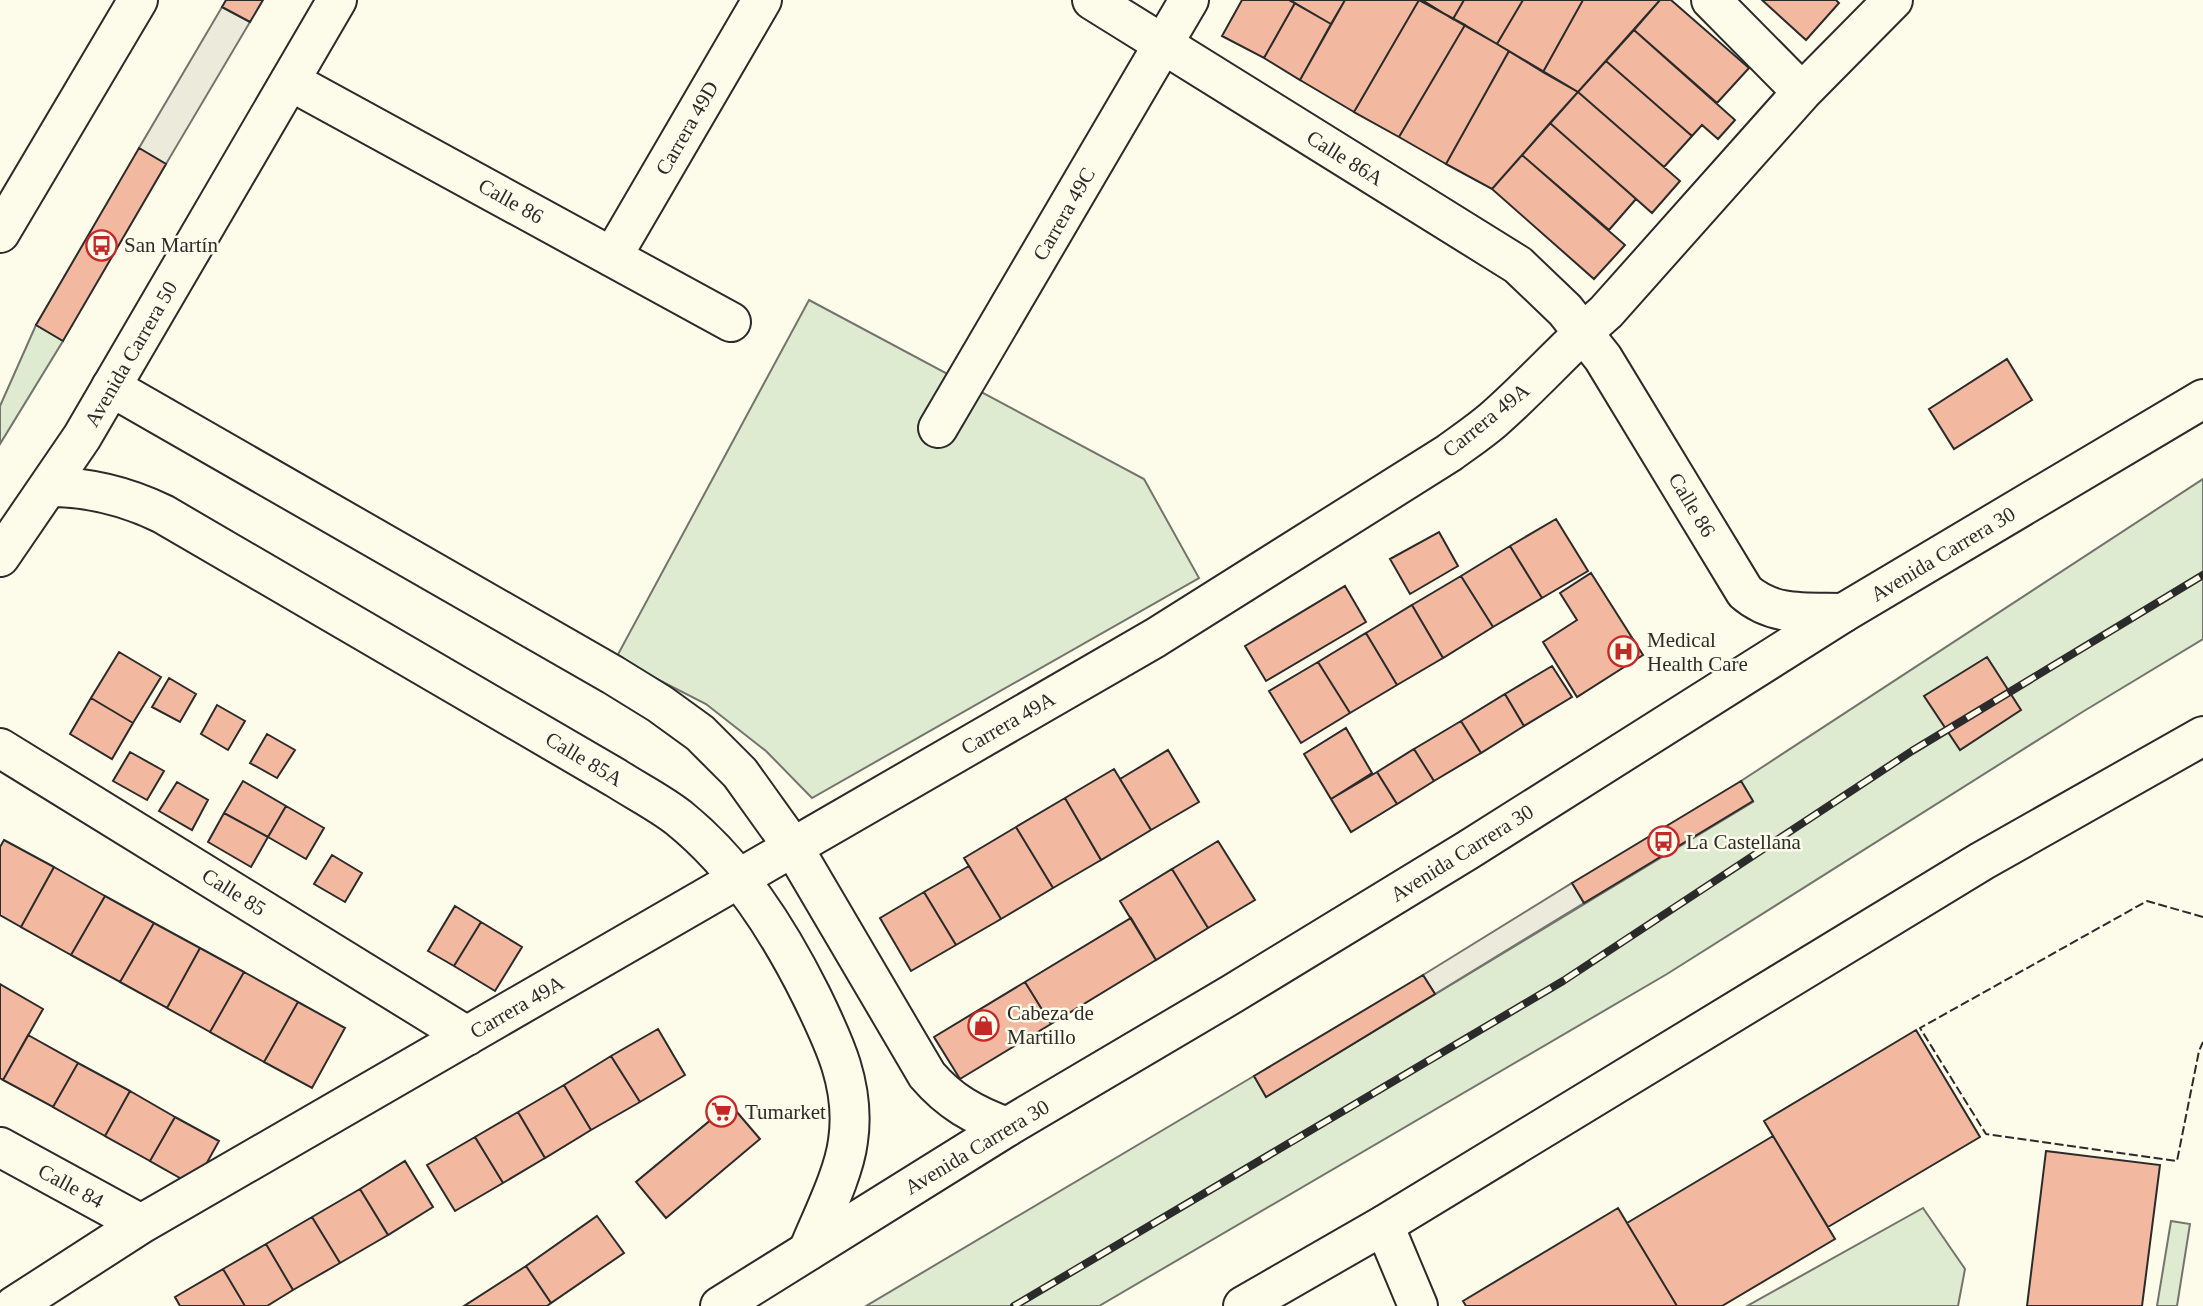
<svg xmlns="http://www.w3.org/2000/svg" width="2203" height="1306" viewBox="0 0 2203 1306" font-family="'Times New Roman',serif">
	<style>
		.green { fill: #deebd1; stroke: #74746e; stroke-width: 2 }
		.parking { fill: #eceadb; stroke: #74746e; stroke-width: 2 }
		.building { fill: #f2b8a0; stroke: #2b2b2b; stroke-width: 2 }
		.lines { fill: none; stroke-linecap: round; stroke-linejoin: round }
		.street-casing { stroke: #2b2b2b; stroke-width: 42 }
		.secondary-casing { stroke: #2b2b2b; stroke-width: 42 }
		.primary-casing { stroke: #2b2b2b; stroke-width: 42 }
		.highway-casing { stroke: #2b2b2b; stroke-width: 42 }
		.street { stroke: #fdfbea; stroke-width: 38 }
		.secondary { stroke: #fdfbea; stroke-width: 38 }
		.primary { stroke: #fdfbea; stroke-width: 38 }
		.highway { stroke: #fdfbea; stroke-width: 38 }
		.rail-casing { stroke: #2b2b2b; stroke-width: 8 }
		.rail { stroke: #fdfbea; stroke-width: 5; stroke-dasharray: 16; stroke-linecap: butt }
		.fence { stroke: #2b2b2b; stroke-width: 2; stroke-dasharray: 9 3.5; stroke-linecap: butt }
		.labels { text-anchor: middle; stroke-width: 5; stroke-linejoin: round; paint-order: stroke }
		.street-label { font-size: 21px; fill: #2b2b2b; stroke: #fdfbea }
		.poi-label { font-size: 21px; fill: #2b2b2b; stroke: #fdfbea; text-anchor: start }
	</style>
	<rect width="100%" height="100%" fill="#fdfbea"/>
	<!-- green -->
	<path class="green" d="M809,300L1144,479L1199,578L812,798L766,751L706,704L616,658Z
		M36,325L63,341L0,444V406Z
		M2203,479V639L2084,711L1667,974L1099,1306H866L1254,1076L1267,1096L1753,802L1741,781Z
		M1923,1208L1965,1269L1958,1306H1747Z
		M2171,1221L2190,1224L2177,1306H2157Z"/>
	<!-- parking -->
	<path class="parking" d="M222,7L250,22L166,164L139,148Z
		M1572,883L1584,903L1435,994L1423,975Z"/>
	<!-- building -->
	<path class="building" d="M226,0H263L250,22L222,7Z
		M1242,0H1289L1295,3L1264,58L1222,36Z
		M1289,0H1345L1331,24Z
		M1345,0H1419L1354,112L1300,80Z
		M1419,0L1465,25L1399,137L1354,112Z
		M1422,0H1464L1453,19Z
		M1464,0H1523L1497,44L1453,19Z
		M1523,0H1583L1543,72L1497,44Z
		M1583,0H1660L1578,92L1543,72Z
		M1660,0H1671L1749,68L1717,103L1634,30Z
		M1762,0H1836L1839,3L1806,40Z
		M1295,3L1331,24L1300,80L1264,58Z
		M1465,25L1509,51L1446,164L1399,137Z
		M1634,30L1735,120L1718,139L1702,125L1692,136L1606,61Z
		M1509,51L1578,92L1492,189L1446,164Z
		M1606,61L1692,136L1664,167L1578,92Z
		M1578,92L1680,181L1652,213L1550,123Z
		M1550,123L1636,199L1609,230L1522,155Z
		M139,148L166,164L63,341L36,325Z
		M1522,155L1625,245L1594,279L1492,189Z
		M2007,359L2032,400L1954,449L1929,409Z
		M1556,519L1588,571L1542,598L1510,546Z
		M1439,532L1458,566L1410,594L1390,559Z
		M1510,546L1542,598L1493,627L1461,576Z
		M1591,573L1643,655L1577,697L1543,642L1577,620L1560,593Z
		M1461,576L1493,627L1443,658L1412,605Z
		M1345,586L1366,622L1266,681L1245,646Z
		M1412,605L1443,658L1397,685L1366,633Z
		M1366,633L1397,685L1350,713L1318,662Z
		M119,652L161,677L133,723L91,698Z
		M1987,657L2021,710L1960,750L1924,696Z
		M1318,662L1350,713L1301,743L1269,691Z
		M1552,666L1572,697L1524,726L1505,694Z
		M169,678L196,694L180,722L152,707Z
		M1505,694L1524,726L1481,753L1461,721Z
		M91,698L133,723L112,759L70,734Z
		M217,705L245,721L228,750L201,734Z
		M1461,721L1481,753L1434,781L1414,749Z
		M1346,728L1372,773L1331,799L1304,754Z
		M267,734L295,750L277,778L250,763Z
		M1414,749L1434,781L1397,804L1377,772Z
		M1168,750L1199,802L1151,830L1120,779Z
		M130,752L164,771L147,800L113,781Z
		M1114,769L1151,830L1101,860L1065,798Z
		M1377,772L1397,804L1351,832L1331,799Z
		M243,781L286,806L268,837L224,813Z
		M1741,781L1753,801L1584,903L1572,883Z
		M177,782L208,800L192,830L159,811Z
		M1065,798L1101,860L1053,888L1016,827Z
		M286,806L324,828L306,859L268,837Z
		M224,813L268,837L251,867L208,842Z
		M1016,827L1053,888L1001,919L964,858Z
		M4,840L54,867L21,927L0,915V847Z
		M1218,841L1255,900L1208,928L1172,869Z
		M332,855L362,873L345,902L314,884Z
		M969,866L1001,919L956,945L924,892Z
		M54,867L105,896L71,955L21,927Z
		M1172,869L1208,928L1156,960L1120,901Z
		M924,892L956,945L911,971L880,918Z
		M105,896L154,923L120,982L71,955Z
		M455,906L481,922L454,966L428,951Z
		M1131,918L1156,960L1051,1024L1025,982Z
		M481,922L522,947L495,991L454,966Z
		M154,923L200,948L167,1008L120,982Z
		M200,948L244,972L210,1032L167,1008Z
		M244,972L298,1002L264,1062L210,1032Z
		M1423,975L1435,994L1266,1097L1254,1076Z
		M1025,982L1051,1024L960,1079L934,1037Z
		M0,984L43,1009L3,1080L0,1078Z
		M298,1002L345,1028L312,1088L264,1062Z
		M658,1029L685,1075L640,1102L611,1056Z
		M1916,1030L1980,1137L1828,1227L1764,1121Z
		M28,1035L78,1063L53,1107L3,1080Z
		M611,1056L640,1102L591,1130L564,1085Z
		M78,1063L130,1091L105,1136L53,1107Z
		M564,1085L591,1130L545,1158L518,1112Z
		M130,1091L175,1117L150,1161L105,1136Z
		M730,1104L760,1139L666,1218L636,1182Z
		M518,1112L545,1158L503,1183L475,1137Z
		M175,1117L219,1141L194,1186L150,1161Z
		M1773,1136L1835,1239L1722,1306H1677L1627,1223Z
		M475,1137L503,1183L455,1211L427,1165Z
		M2046,1151L2160,1165L2142,1306H2027Z
		M405,1161L433,1207L388,1235L360,1189Z
		M360,1189L388,1235L340,1263L312,1217Z
		M1618,1208L1677,1306H1466L1463,1301Z
		M597,1216L624,1253L551,1303L526,1266Z
		M312,1217L340,1263L293,1290L266,1244Z
		M266,1244L293,1290L267,1306H245L223,1269Z
		M526,1266L551,1303L547,1306H464Z
		M223,1269L245,1306H180L175,1297Z"/>
	<g class="lines">
		<defs>
			<path id="street" d="M1711,0L1802,92
				M290,81L731,322
				M612,257L762,0
				M111,387L613,675L660,704L700,733L740,773L793,847L927,1075C950,1102 974,1115 1007,1127
				M938,428L1189,0
				M50,487C91,487 126,496 163,514L616,778C636,791 660,803 679,818C737,865 778,929 811,995C834,1042 856,1087 848,1141C844,1174 821,1219 808,1251
				M0,748L467,1036
				M0,1147L141,1224
				M1384,1225L1418,1306
				M14,1306L141,1224L1155,638L1449,453C1464,442 1479,432 1493,420C1532,386 1567,346 1606,312L1802,92L1893,0"/>
			<path id="secondary" d="M1092,0L1518,265L1565,310L1603,358L1745,592C1774,617 1807,612 1843,613"/>
			<path id="primary" d="M0,233L138,0
				M0,557L82,437L337,0"/>
			<path id="highway" d="M720,1306L1007,1127L1232,994L1468,850L1843,613L2203,399
				M1243,1306L1384,1225L1982,861L2203,736"/>
		</defs>
		<!-- street casing -->
		<use href="#street" class="street-casing"/>
		<!-- secondary casing -->
		<use href="#secondary" class="secondary-casing"/>
		<!-- primary casing -->
		<use href="#primary" class="primary-casing"/>
		<!-- highway casing -->
		<use href="#highway" class="highway-casing"/>
		<!-- street -->
		<use href="#street" class="street"/>
		<!-- secondary -->
		<use href="#secondary" class="secondary"/>
		<!-- primary -->
		<use href="#primary" class="primary"/>
		<!-- highway -->
		<use href="#highway" class="highway"/>
		<defs>
			<path id="rail" d="M1014,1306L1563,981L1912,751L2203,575"/>
		</defs>
		<!-- rail casing -->
		<use href="#rail" class="rail-casing"/>
		<!-- rail -->
		<use href="#rail" class="rail"/>
		<!-- fence -->
		<path class="fence" d="M2203,917L2147,901L1920,1028L1986,1134L2177,1161L2199,1051L2203,1042"/>
	</g>
	<!-- icons -->
	<defs>
		<symbol id="bus-ring" viewBox="-11 -11 22 22"><circle r="9.5" fill="#fdfbea" stroke="#c62828" stroke-width="1.5"/><path d="M-5-6H5V4H4V6H2V4H-2V6H-4V4H-5ZM-3.5-4V0h7V-4ZM-3.5 1.2v1.5H-2V1.2ZM2 1.2v1.5H3.5V1.2Z" fill="#c62828"/></symbol>
		<symbol id="hospital-ring" viewBox="-11 -11 22 22"><circle r="9.5" fill="#fdfbea" stroke="#c62828" stroke-width="1.5"/><path d="M-5-5h3v3.5h4V-5h3V5h-3V1.5h-4V5h-3Z" fill="#c62828"/></symbol>
		<symbol id="shop-ring" viewBox="-11 -11 22 22"><circle r="9.5" fill="#fdfbea" stroke="#c62828" stroke-width="1.5"/><path d="M-5-2.5h2.3a2.7 3.5 0 0 1 5.4 0H5L5.5 6h-11ZM-1.5-2.5h3a1.5 2.3 0 0 0-3 0Z" fill="#c62828"/></symbol>
		<symbol id="supermarket-ring" viewBox="-11 -11 22 22"><circle r="9.5" fill="#fdfbea" stroke="#c62828" stroke-width="1.5"/><path d="M-6-5.5h2.5l.6 2H6L4.5 2H-2.5L-4.4-4H-6ZM-1.5 3.2a1.3 1.3 0 1 0 .1 0ZM3 3.2a1.3 1.3 0 1 0 .1 0Z" fill="#c62828"/></symbol>
	</defs>
	<g fill-rule="evenodd">
		<use href="#bus-ring" x="84" y="228" width="35" height="35"/>
		<use href="#hospital-ring" x="1606" y="634" width="35" height="35"/>
		<use href="#bus-ring" x="1646" y="824" width="35" height="35"/>
		<use href="#shop-ring" x="966" y="1008" width="35" height="35"/>
		<use href="#supermarket-ring" x="704" y="1094" width="35" height="35"/>
	</g>
	<g class="labels">
		<!-- street labels -->
		<g class="street-label">
			<text transform="translate(687 128) rotate(-60)" y="7">Carrera 49D</text>
			<text transform="translate(1345 158) rotate(32)" y="7">Calle 86A</text>
			<text transform="translate(511 201) rotate(29)" y="7">Calle 86</text>
			<text transform="translate(1064 214) rotate(-60)" y="7">Carrera 49C</text>
			<text transform="translate(131 354) rotate(-60)" y="7">Avenida Carrera 50</text>
			<text transform="translate(1486 420) rotate(-39)" y="7">Carrera 49A</text>
			<text transform="translate(1692 505) rotate(59)" y="7">Calle 86</text>
			<text transform="translate(1943 554) rotate(-31)" y="7">Avenida Carrera 30</text>
			<text transform="translate(1008 723) rotate(-30)" y="7">Carrera 49A</text>
			<text transform="translate(584 759) rotate(31)" y="7">Calle 85A</text>
			<text transform="translate(1462 853) rotate(-32)" y="7">Avenida Carrera 30</text>
			<text transform="translate(234 892) rotate(32)" y="7">Calle 85</text>
			<text transform="translate(517 1007) rotate(-30)" y="7">Carrera 49A</text>
			<text transform="translate(977 1147) rotate(-31)" y="7">Avenida Carrera 30</text>
			<text transform="translate(71 1186) rotate(28)" y="7">Calle 84</text>
		</g>
		<!-- poi labels -->
		<g class="poi-label">
			<text x="124" y="252">San Martín</text>
			<text x="1647" y="647">Medical<tspan x="1647" dy="24">Health Care</tspan></text>
			<text x="1686" y="849">La Castellana</text>
			<text x="1007" y="1020">Cabeza de<tspan x="1007" dy="24">Martillo</tspan></text>
			<text x="745" y="1119">Tumarket</text>
		</g>
	</g>
</svg>
